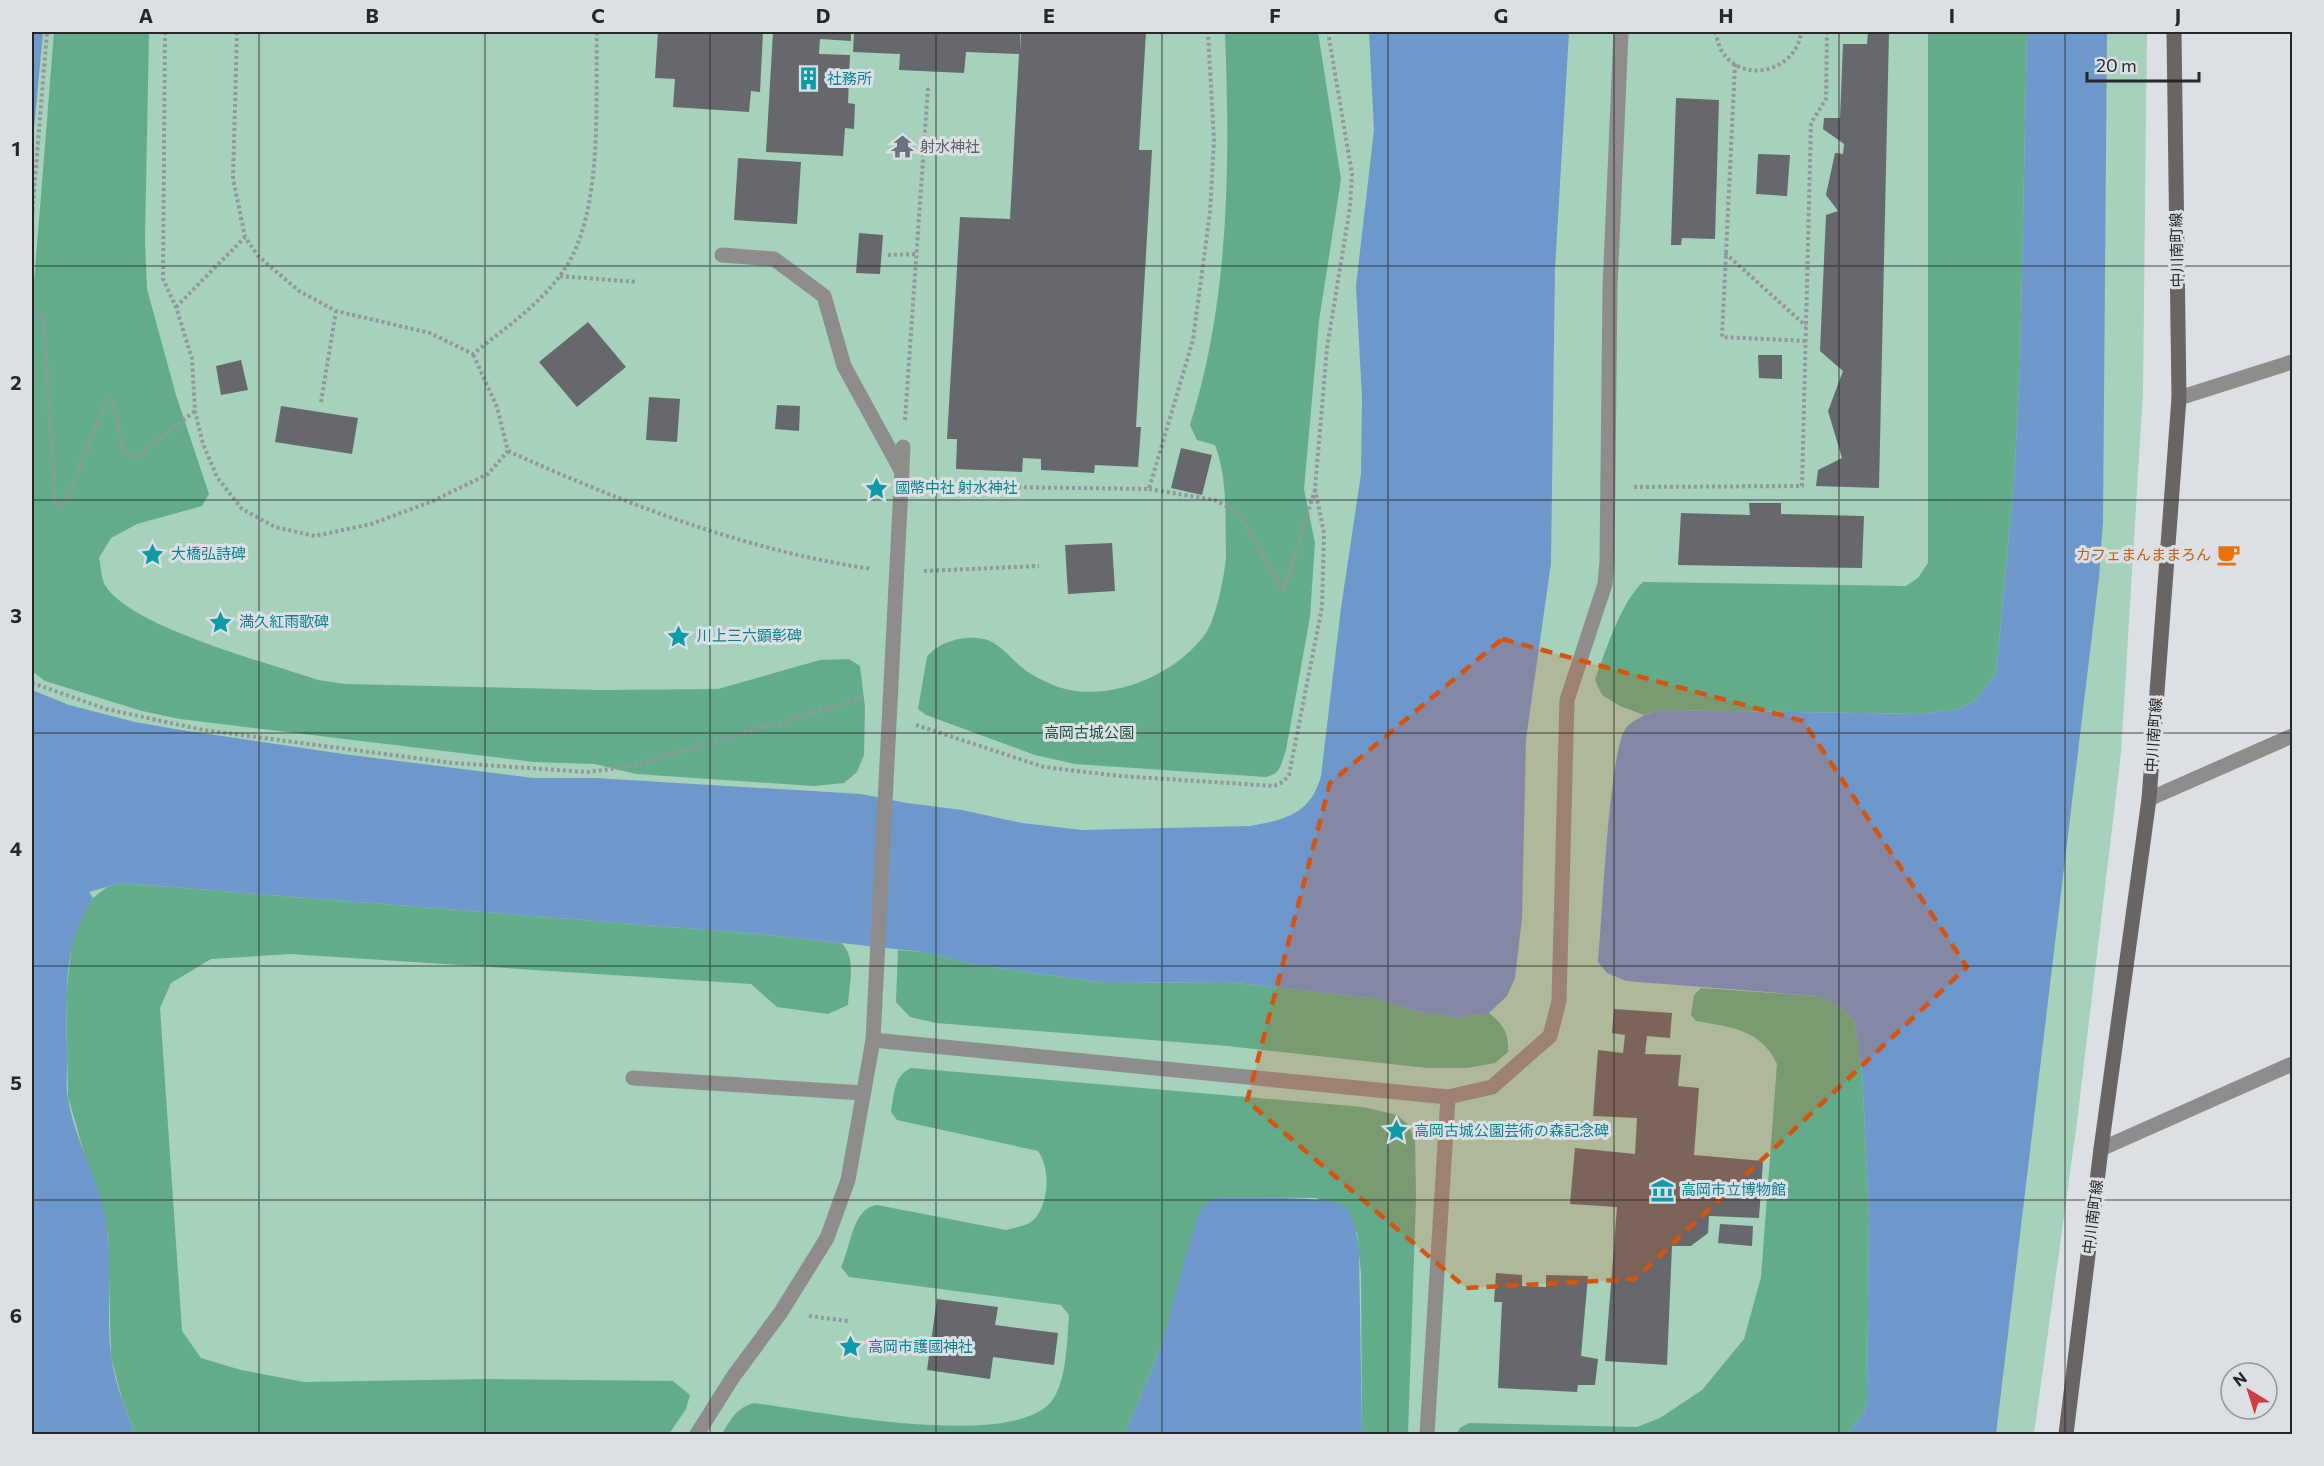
<svg xmlns="http://www.w3.org/2000/svg" width="2324" height="1466" viewBox="0 0 2324 1466" font-family="Commissioner,'Noto Sans JP',sans-serif">
	<style>
		.green { fill: #a6d1bb }
		.forest { fill: #63ac8a }
		.water { fill: #6e97cb }
		.building { fill: #67686d }
		.lines { fill: none; stroke-linecap: round; stroke-linejoin: round }
		.path { stroke: #93969a; stroke-width: 4; stroke-dasharray: 3 3; stroke-linecap: butt }
		.service { stroke: #8f8d8c; stroke-width: 15 }
		.minor { stroke: #8f8d8c; stroke-width: 15 }
		.secondary { stroke: #696564; stroke-width: 15 }
		.marked { fill: #d5540f; fill-opacity: 0.2; stroke: #d5540f; stroke-width: 4.5; stroke-dasharray: 12 8; stroke-linejoin: round }
		.grid { fill: none; stroke: #262729; stroke-width: 1.5; stroke-opacity: 0.55 }
		.labels { text-anchor: middle; stroke-width: 6; stroke-linejoin: round; paint-order: stroke }
		.culture-label { font-size: 15px; fill: #0d838f; stroke: #dce0e5; text-anchor: start }
		.worship-label { font-size: 15px; fill: #5b616d; stroke: #dce0e5; text-anchor: start }
		.street-label { font-size: 15px; fill: #262729; stroke: #dce0e5 }
		.food-label { font-size: 15px; fill: #c56008; stroke: #dce0e5; text-anchor: end }
		.park-label { font-size: 15px; fill: #18523b; stroke: #dce0e5 }
		.neatline { fill: none; stroke: #262729; stroke-width: 2 }
		.grid-label { font-size: 20px; text-anchor: middle; font-weight: bold; fill: #262729 }
	</style>
	<rect width="100%" height="100%" fill="#dce0e5"/>
	<!-- green -->
	<path class="green" d="M32,32H2147L2143,392L2121,753L2077,1122L2034,1434H32Z"/>
	<!-- forest -->
	<path class="forest" d="M54,32H149L145,240L147,289L176,395L209,494L202,506L137,524L111,538L99,558C101,566 101,578 105,585C130,627 269,663 318,680L345,684L601,690L718,689L820,660L849,659L860,666L865,707L864,755L857,772L844,783L814,786L636,774L595,764L534,762L180,719L142,711L45,681L32,671V308Z
		M1225,32H1318L1341,179L1319,321L1304,489L1315,543L1310,617L1286,750C1281,764 1281,774 1266,777L1075,764L1035,755L926,715L918,709L927,657C939,640 971,633 990,641C1003,647 1013,661 1025,670C1033,676 1044,681 1053,685C1104,706 1176,676 1206,633C1216,619 1226,570 1226,554C1225,518 1228,479 1215,445L1197,440L1190,425C1230,298 1230,163 1225,32Z
		M1928,32H2027L2020,366L2014,483L1996,674L1975,701L1958,709L1924,714L1658,710L1644,715L1620,706L1602,695L1595,680C1605,652 1621,602 1643,582L1906,586L1918,578L1928,563Z
		M121,883L759,934L841,943C857,956 849,986 848,1005L828,1014L777,1007L751,984L290,954L211,959L171,983L160,1008L182,1331L201,1358L241,1370L304,1382L486,1379L673,1381L690,1395L686,1409L669,1434H135L123,1403L111,1357L108,1236L68,1097L66,994L72,943L83,913L93,898L107,887Z
		M898,950L923,952L977,965L1106,983L1227,982L1378,999L1418,1012L1459,1018L1489,1013C1504,1025 1509,1034 1508,1052L1495,1063L1467,1068H1428L1227,1046L936,1023L910,1017L896,1002Z
		M1701,988L1818,996L1839,1006L1854,1021L1862,1070L1869,1214L1867,1401L1864,1413L1847,1434H1457L1460,1428L1469,1423L1637,1427L1660,1418L1702,1390L1744,1339L1761,1277L1777,1064C1761,1029 1730,1027 1696,1021L1691,1015L1694,995Z
		M911,1068L1363,1107L1397,1115L1407,1124L1415,1138L1416,1199L1408,1434H1362L1361,1274L1357,1233L1317,1198L1222,1197L1181,1284L1160,1349L1125,1434H722C731,1419 736,1408 754,1403C815,1411 1006,1450 1050,1403C1067,1384 1067,1340 1069,1315L1061,1305L849,1277L841,1267C851,1247 852,1208 877,1205L1006,1230C1017,1227 1030,1226 1037,1216C1049,1199 1050,1168 1038,1151L897,1120L891,1112C894,1095 894,1075 911,1068Z"/>
	<!-- water -->
	<path class="water" d="M32,32H43L32,151Z
		M1369,32H1569L1555,268L1551,563L1526,739L1522,918L1515,978L1507,996L1489,1013L1459,1018L1418,1012L1378,999L1227,982L1106,983L977,965L923,952L759,934L121,883L89,892L93,898C62,944 66,999 67,1052C68,1067 65,1084 68,1098C75,1142 100,1180 106,1224C113,1268 106,1312 111,1356C115,1383 125,1409 135,1434H32V690L69,705L135,722L175,729L343,754L533,778H595L861,794L907,803L962,810L1022,823L1082,830L1250,826C1286,820 1311,813 1321,776L1341,608L1361,474L1362,398L1356,286L1374,130Z
		M2027,32H2107L2103,521L2099,577L1996,1434H1847L1864,1413L1867,1401L1869,1214L1862,1070L1854,1021L1839,1006L1818,996L1626,981L1607,973L1598,962C1602,924 1609,748 1626,728C1633,719 1648,714 1658,710L1924,714L1958,709L1975,701L1996,674L2014,483L2020,366Z
		M1222,1197C1245,1198 1331,1195 1345,1207C1355,1216 1357,1237 1359,1250L1362,1434H1125L1160,1349L1197,1217C1203,1204 1208,1199 1222,1197Z"/>
	<!-- building -->
	<path class="building" d="M658,32H763L760,92L751,91L749,112L673,107L675,79L655,78Z
		M773,32H851V41L820,39L819,54L850,55L848,103L855,104L854,129L845,128L843,156L766,152Z
		M854,32H1020V51L1021,32H1146L1139,150H1152L1136,427H1141L1138,467L1095,465L1094,473L1041,470V459L1023,458L1022,472L956,469L957,439H947L960,217L1010,219L1019,54L966,52L964,73L899,70L900,54L853,52Z
		M1868,32H1889L1879,488L1816,486L1818,470L1842,458L1828,411L1843,371L1820,351L1826,215L1838,211L1826,195L1835,153L1843,154L1844,144L1823,129L1824,118H1840L1843,44H1867Z
		M1676,98L1719,100L1715,239L1682,238L1681,245H1671Z
		M1758,154L1790,155L1787,196L1756,194Z
		M738,158L801,162L797,224L734,220Z
		M859,233L883,235L880,274L856,273Z
		M588,322L626,367L577,407L539,362Z
		M1758,355H1782V379L1759,378Z
		M241,360L248,390L221,395L216,366Z
		M649,397L680,399L677,442L646,440Z
		M777,405L800,406L799,431L775,429Z
		M281,406L358,418L352,454L275,442Z
		M1181,448L1212,455L1202,495L1171,488Z
		M1749,503H1781V514L1864,516L1862,568L1678,565L1681,513L1750,515Z
		M1112,543L1115,591L1068,594L1065,545Z
		M1614,1009L1672,1013L1670,1038L1647,1036L1645,1054L1681,1055L1678,1086L1699,1088L1694,1155L1763,1161L1759,1218L1709,1216L1708,1233L1691,1246H1672L1667,1365L1605,1361L1617,1207L1570,1204L1575,1148L1635,1154L1637,1118L1593,1116L1598,1050L1623,1053L1625,1035L1612,1033Z
		M1720,1224L1753,1226L1752,1246L1718,1243Z
		M1496,1273L1522,1275V1286L1546,1287V1275L1588,1276L1581,1356L1598,1359L1595,1385H1578L1577,1392L1498,1388L1502,1302H1494Z
		M937,1299L998,1307L995,1325L1058,1333L1054,1365L993,1357L990,1379L927,1370Z"/>
	<g class="lines">
		<!-- path -->
		<path class="path" d="M165,32L163,279L176,307L192,359L195,411L203,444L217,477L242,509L275,527L315,536L371,524L433,501L488,474L508,451L497,407L473,354
			M237,32L233,179L245,237L258,256L299,291L336,311L430,333L473,354C505,328 540,305 564,270C604,212 595,101 597,32
			M1715,32C1717,37 1718,44 1721,50C1742,86 1797,71 1801,32
			M1735,64L1722,337L1807,341
			M32,216L47,32
			M1725,253L1806,326
			M888,255L918,254
			M560,276L637,282
			M176,307L245,237
			M32,309L40,313L44,323L55,504L61,506L67,499L107,399H112L124,451L130,457L140,454L195,411
			M321,402L336,311
			M905,420L928,87
			M508,451C626,504 743,550 872,569
			M928,486L1149,489L1193,340L1210,212L1214,141L1208,32
			M1634,487L1802,486L1811,123L1826,99L1827,32
			M1149,489L1215,500L1239,513L1279,585L1285,587L1315,490
			M924,571L1039,566
			M32,683L106,709L203,730L453,763L587,772L628,767L863,698
			M916,725L1044,767L1120,776L1274,786L1283,782L1289,775L1322,607L1324,533L1315,489L1327,348L1350,207L1352,174L1328,32
			M809,1316L848,1321"/>
		<!-- service -->
		<path class="service" d="M722,255L774,259L824,296L844,366L902,472
			M2149,799L2292,736
			M873,1040L1448,1097L1492,1087L1550,1036L1559,1001L1567,700L1605,584L1607,561L1610,288L1621,32
			M633,1078L863,1093
			M697,1434L733,1377L781,1312L827,1238L848,1180L873,1040L903,447"/>
		<!-- minor -->
		<path class="minor" d="M2179,398L2292,362
			M2101,1149L2292,1064
			M1427,1434L1448,1097"/>
		<!-- secondary -->
		<path class="secondary" d="M2066,1434L2101,1149L2149,799L2179,398L2174,32"/>
	</g>
	<!-- marked area -->
	<path class="marked" d="M1502,639L1803,721L1967,967L1635,1279L1466,1288L1247,1101L1330,783Z"/>
	<!-- grid -->
	<path class="grid" d="M259,32V1434M485,32V1434M710,32V1434M936,32V1434M1162,32V1434M1388,32V1434M1614,32V1434M1839,32V1434M2065,32V1434M32,266H2292M32,500H2292M32,733H2292M32,966H2292M32,1200H2292"/>
	<!-- icons -->
	<defs>
		<symbol id="building-bare" viewBox="-9 -9 18 18"><path d="M-4-6H4V6H1V3H-1V6H-4ZM-2.5-4.3h1.7v1.8h-1.7ZM.8-4.3h1.7v1.8H.8ZM-2.5-1h1.7V.8h-1.7ZM.8-1h1.7V.8H.8Z" fill="#0f9aa8" stroke="#dce0e5" stroke-width="2.5" paint-order="stroke"/></symbol>
		<symbol id="temple-bare" viewBox="-9 -9 18 18"><path d="M0-6L5-2H3V0L6.5 2.5H4V6H1.5V3h-3V6H-4V2.5H-6.5L-3 0V-2H-5Z" fill="#6b7280" stroke="#dce0e5" stroke-width="2.5" paint-order="stroke"/></symbol>
		<symbol id="sight-bare" viewBox="-9 -9 18 18"><path d="M0-6L1.8-2.2L6-1.7L2.9 1.2L3.7 5.4L0 3.3L-3.7 5.4L-2.9 1.2L-6-1.7L-1.8-2.2Z" fill="#0f9aa8" stroke="#dce0e5" stroke-width="2.5" paint-order="stroke"/></symbol>
		<symbol id="cafe-bare" viewBox="-9 -9 18 18"><path d="M-5.5-4.5H6V0H3Q3 3.5 0 3.5H-2.5Q-5.5 3.5-5.5 0ZM3-3.2v2h1.7v-2ZM-6 4.5H4V6H-6Z" fill="#e8710a" stroke="#dce0e5" stroke-width="2.5" paint-order="stroke"/></symbol>
		<symbol id="museum-bare" viewBox="-9 -9 18 18"><path d="M0-6L6-3V-2H-6V-3ZM-5-1h2V3h-2ZM-1-1h2V3h-2ZM3-1h2V3H3ZM-6 4H6V6H-6Z" fill="#0f9aa8" stroke="#dce0e5" stroke-width="2.5" paint-order="stroke"/></symbol>
	</defs>
	<g fill-rule="evenodd">
		<use href="#building-bare" x="792" y="62" width="33" height="33"/>
		<use href="#temple-bare" x="886" y="130" width="33" height="33"/>
		<use href="#sight-bare" x="860" y="472" width="33" height="33"/>
		<use href="#sight-bare" x="136" y="538" width="33" height="33"/>
		<use href="#cafe-bare" x="2212" y="538" width="33" height="33"/>
		<use href="#sight-bare" x="204" y="606" width="33" height="33"/>
		<use href="#sight-bare" x="662" y="620" width="33" height="33"/>
		<use href="#sight-bare" x="1380" y="1114" width="33" height="33"/>
		<use href="#museum-bare" x="1646" y="1174" width="33" height="33"/>
		<use href="#sight-bare" x="834" y="1330" width="33" height="33"/>
	</g>
	<g class="labels">
		<!-- culture labels -->
		<g class="culture-label">
			<text x="827" y="84">社務所</text>
			<text x="895" y="493">國幣中社 射水神社</text>
			<text x="171" y="559">大橋弘詩碑</text>
			<text x="239" y="627">満久紅雨歌碑</text>
			<text x="697" y="641">川上三六顕彰碑</text>
			<text x="1414" y="1136">高岡古城公園芸術の森記念碑</text>
			<text x="1681" y="1195">高岡市立博物館</text>
			<text x="868" y="1352">高岡市護國神社</text>
		</g>
		<!-- worship labels -->
		<g class="worship-label">
			<text x="920" y="152">射水神社</text>
		</g>
		<!-- street labels -->
		<g class="street-label">
			<text transform="translate(2177 250) rotate(-91)" y="5">中川南町線</text>
			<text transform="translate(2154 735) rotate(-86)" y="5">中川南町線</text>
			<text transform="translate(2093 1217) rotate(-83)" y="5">中川南町線</text>
		</g>
		<!-- food labels -->
		<g class="food-label">
			<text x="2211" y="560">カフェまんままろん</text>
		</g>
		<!-- park labels -->
		<g class="park-label">
			<text x="1089" y="738">高岡古城公園</text>
		</g>
	</g>
	<!-- border -->
	<rect width="2324" height="1466" fill="none" stroke="#dce0e5" stroke-width="66"/>
	<!-- north arrow -->
	<g transform="translate(2249 1391) rotate(322)"><circle r="28" fill="#dce0e5" stroke="#93969a" stroke-width="1.5"/>
	<path d="M0-4.5L10 22L0 15L-10 22Z" fill="#cd3d43"/>
	<text y="-9" font-size="16" font-weight="bold" text-anchor="middle" fill="#262729">N</text>
	</g>
	<!-- scale -->
	<path d="M2087 72v9h112v-9" fill="none" stroke="#262729" stroke-width="3"/>
	<text x="2096" y="72" font-size="18" fill="#262729" stroke="#dce0e5" stroke-width="4.5" paint-order="stroke">20 m</text>
	<rect x="33" y="33" width="2258" height="1400" class="neatline"/>
	<g class="grid-label">
		<text x="146" y="23">A</text>
		<text x="372" y="23">B</text>
		<text x="598" y="23">C</text>
		<text x="823" y="23">D</text>
		<text x="1049" y="23">E</text>
		<text x="1275" y="23">F</text>
		<text x="1501" y="23">G</text>
		<text x="1726" y="23">H</text>
		<text x="1952" y="23">I</text>
		<text x="2178" y="23">J</text>
		<text x="16" y="156">1</text>
		<text x="16" y="390">2</text>
		<text x="16" y="623">3</text>
		<text x="16" y="856">4</text>
		<text x="16" y="1090">5</text>
		<text x="16" y="1323">6</text>
	</g>
</svg>
